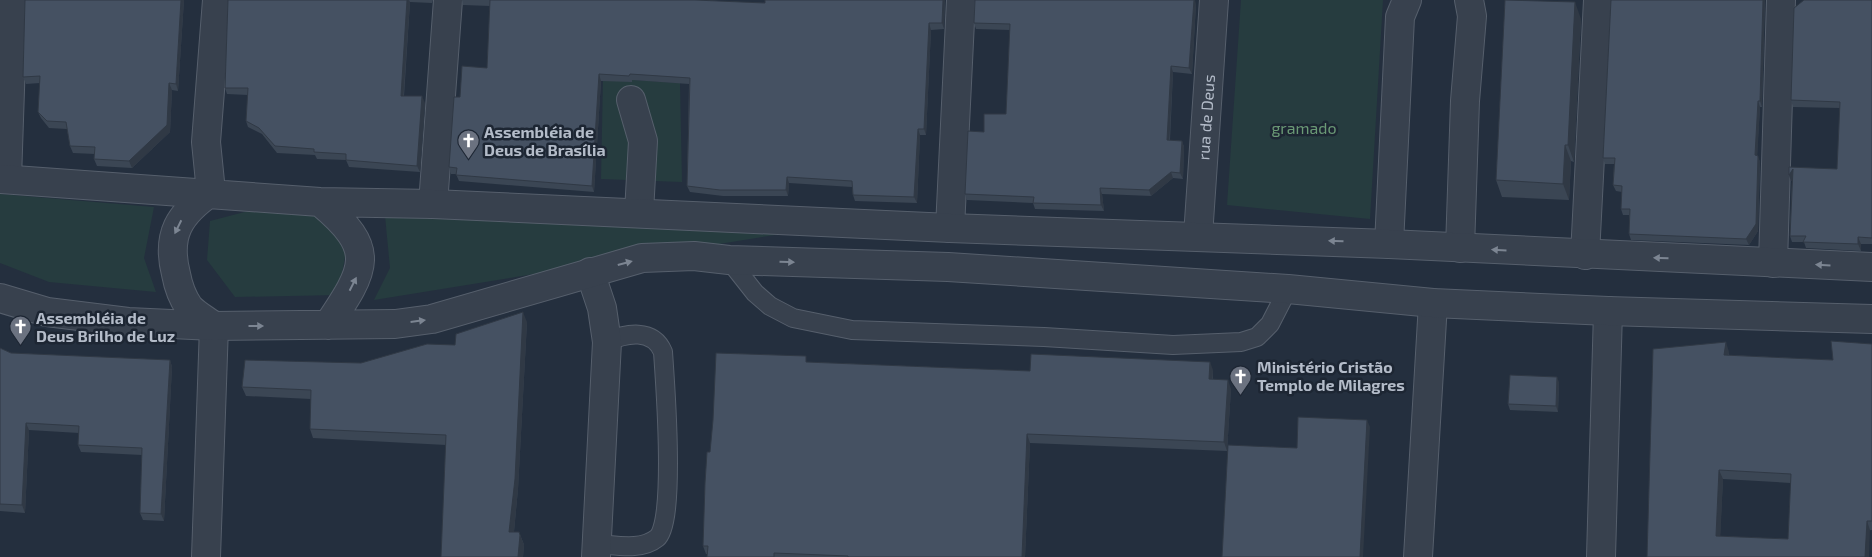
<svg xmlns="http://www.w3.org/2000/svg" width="1872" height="557" viewBox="0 0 1872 557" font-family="'Exo 2',sans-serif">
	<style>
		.green { fill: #263c3f }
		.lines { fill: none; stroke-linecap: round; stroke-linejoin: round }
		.service-casing { stroke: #565f6c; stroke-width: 20 }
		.minor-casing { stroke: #565f6c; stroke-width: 30 }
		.tertiary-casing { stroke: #565f6c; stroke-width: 30 }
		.service { stroke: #38414e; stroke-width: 18 }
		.minor { stroke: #38414e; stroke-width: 28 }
		.tertiary { stroke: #38414e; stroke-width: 28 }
		.wall { fill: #3b4654; fill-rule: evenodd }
		.shaded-wall { fill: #303945 }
		.building { fill: #455162; stroke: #303945; fill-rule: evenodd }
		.oneway { fill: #7c8592 }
		.labels { text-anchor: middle; stroke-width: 5; stroke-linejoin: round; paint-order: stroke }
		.street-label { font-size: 16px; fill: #b4bcc9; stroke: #1d2633 }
		.park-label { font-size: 16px; fill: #6b9a76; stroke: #1d2633 }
		.poi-label { font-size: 16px; font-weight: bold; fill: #b4bcc9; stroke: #1d2633; text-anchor: start }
	</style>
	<rect width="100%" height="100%" fill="#242f3e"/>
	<!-- green -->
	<path class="green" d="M1241,0H1383L1370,219L1227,205Z
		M603,78L680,83L682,182L601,179Z
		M0,194L154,207L144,258L156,292L49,282L0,263Z
		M268,206L325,216L347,246L338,295L235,297L207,260L210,221Z
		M385,216L799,231L374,300L390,268Z"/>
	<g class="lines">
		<defs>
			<path id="service" d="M729,260L755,293L770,306L793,318L852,330L1044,337L1173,345L1241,342L1257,337L1270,324L1288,289
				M597,544C616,545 641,551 657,538C676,523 665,381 663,352C653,328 626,333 607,342"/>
			<g id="minor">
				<path d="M631,100L643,141L639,212"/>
				<path d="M7,179L13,0"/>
				<path d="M433,204L448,0"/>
				<path d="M950,228L961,0"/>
				<path id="s1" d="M1198,236L1214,0"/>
				<path d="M1389,244L1400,17L1407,0"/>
				<path d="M1460,248L1465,101L1472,16L1469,0"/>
				<path d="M1585,255L1598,0"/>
				<path d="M1773,263L1781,0"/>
				<path d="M590,272L602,308L607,342L596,557"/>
				<path d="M206,557L214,326"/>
				<path d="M1418,557L1433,303"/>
				<path d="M1601,557L1608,311"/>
			</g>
			<path id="tertiary" d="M0,179L320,202L433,204L950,228L1389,244L1872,267
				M320,202C378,250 366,268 328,325
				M0,298L47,312L128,322L214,326L395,324L432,319L642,258L694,256L729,260L948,267L1288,289L1433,303L1608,311L1872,319
				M214,326C206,320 195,314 189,307C182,297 178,285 176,274C166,235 179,214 211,192L206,142L217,0"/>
		</defs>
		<!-- service casing -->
		<use href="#service" class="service-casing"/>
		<!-- minor casing -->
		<use href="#minor" class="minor-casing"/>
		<!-- tertiary casing -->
		<use href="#tertiary" class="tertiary-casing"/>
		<!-- service -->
		<use href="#service" class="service"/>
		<!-- minor -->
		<use href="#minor" class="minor"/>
		<!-- tertiary -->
		<use href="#tertiary" class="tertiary"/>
	</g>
	<!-- wall -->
	<path class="wall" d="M25,0H184L178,91L172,90L170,132L132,168L97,166L94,159L95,154L73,153L70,146L67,129L49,128L41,118L38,112L40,83L26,84L23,77Z
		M228,0H433L432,3L410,2L404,96L425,103L420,172L349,167L346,160L317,159L315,155L277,153L262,134L248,127L246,121L248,95L227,94L225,88Z
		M462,0H698L765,3L945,0L944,29L931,30L926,135H920L917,203L855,201L853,195L852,187L789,183L788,196H723L690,192L687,186L689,84L632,80V82L601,81L594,192L459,181L456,174H451L449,167L460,97L487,68L490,6L463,5Z
		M1611,0H1765L1762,107H1760L1757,155L1760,162L1758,231L1749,245L1631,240L1629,234V215H1623L1621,209L1622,192L1616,191L1613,185L1614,164H1605L1603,158Z
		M1872,0V244H1861V251L1806,248L1804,242H1792L1790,236L1792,180L1791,181L1789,175L1837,169L1840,108L1793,107L1791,100Z
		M1196,4L1192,74L1173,72L1170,140L1182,141L1184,147L1183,179L1173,178L1151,196L1102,194L1104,211L1035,209L1033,203L967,200L965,194L984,132L1006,114L1010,30L976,29L974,23Z
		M1581,19L1574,162L1571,161L1569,200L1502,197L1496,180Z
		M527,322L518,489L514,532H519L523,542L524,545L523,557H441L446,445L313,438L310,429L311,399L246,396L242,387L455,345Z
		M1872,344V530L1647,557L1729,352V355L1833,360ZM1723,479L1791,483L1788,539L1720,536Z
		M0,348L11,353L170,360L172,367L164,521L143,520L140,513L142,455L81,452L78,445L79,433L29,430L25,513L0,511Z
		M808,362L1030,371L1213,370V379L1231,389L1227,451L1030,443L1025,557H707V554H706L703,546L710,452Z
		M1559,382L1558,412L1510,410L1508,404Z"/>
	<!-- shaded-wall -->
	<path class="shaded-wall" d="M181,0H184L178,91L176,84Z
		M407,0H409L410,2L403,102L401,96Z
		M943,0H945L944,29L942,23Z
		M1194,0H1195L1196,4L1192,74L1189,68Z
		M1763,0H1765L1762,107L1760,101Z
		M1575,2L1581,19L1574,162L1568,145Z
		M929,23L931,30L926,135L924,129Z
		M1171,66L1173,72L1169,146L1167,140Z
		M599,74L601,81L594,192L592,186Z
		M169,83L172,90L170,132L132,168L129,161Z
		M422,96L425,103L420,172L417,166Z
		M1758,101L1760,107L1757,161L1755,155Z
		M918,129L920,135L917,203L914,197Z
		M1182,141L1184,147L1183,179L1180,173Z
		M1565,145L1571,161L1569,200L1563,184Z
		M1758,156L1760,162L1758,231L1749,245L1746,239Z
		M1793,169L1795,176L1791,181L1789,175Z
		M1171,172L1173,178L1151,196L1149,190Z
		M787,177L789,183L788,196L786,190Z
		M1100,188L1102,194L1104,211L1101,205Z
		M1858,237L1861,244V251L1858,244Z
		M523,312L527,322L518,489L513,541L509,532Z
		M1726,342L1729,352L1727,364L1724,355Z
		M170,360L172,367L164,521L161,514Z
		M1210,362L1213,370L1212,388L1209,379Z
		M1557,377L1559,382L1558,412L1556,406Z
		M1228,380L1231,389L1227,451L1224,442Z
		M1367,420L1370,427L1363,557H1360Z
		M26,423L29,430L25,513L22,505Z
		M1027,434L1030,443L1025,557H1022Z
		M1719,470L1723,479L1720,545L1716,536Z
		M1867,521L1870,530L1869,557H1865Z
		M519,532L524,545L523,557H518Z"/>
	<!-- building -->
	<path class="building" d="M25,0H181L176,84L169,83L167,125L129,161L94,159L95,147L70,146L66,122L47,121L38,112L40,76L23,77Z
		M228,0H407L401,96H422L417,166L346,160V154L314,152V149L275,146L259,128L246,121L248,88H225Z
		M490,0H695L765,3V0H943L942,23H929L924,129H918L914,197L853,195L852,181L787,177L786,190H720L687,186L690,78L630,74L629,76L599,74L592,186L456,175L457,168L449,167L454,97H460L462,66L487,68Z
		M975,0H1194L1189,68L1171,66L1167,140L1182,141L1180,173L1171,172L1149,190L1100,188L1101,205L1033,203L1034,197L965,194L968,131L984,132V114H1006L1010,24L974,23Z
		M1505,0L1575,2L1568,145H1565L1563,184L1496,180Z
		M1611,0H1763L1760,101H1758L1755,155L1758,156L1756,224L1746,239L1629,234L1630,209H1621L1622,186L1613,185L1615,158H1603Z
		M1804,0H1872V238L1858,237V244L1803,242L1806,236H1790L1793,169L1789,175V167L1837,169L1840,102L1791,100L1794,8Z
		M523,312L515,479L509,532H519L520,535L518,557H441L446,435L310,429L311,390L242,387L245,360L361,363L427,344L455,345L456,334Z
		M1831,341L1872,344V521H1867L1865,557H1647L1653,349L1726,342L1724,355L1833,360ZM1719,470L1791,474L1788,539L1716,536Z
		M0,348L11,353L170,360L161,514L140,513L142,448L78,445L79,426L26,423L22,505L0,504Z
		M716,353L806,356V362L1030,371L1031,354L1210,362L1209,379L1228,380L1224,442L1027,434L1022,557H848V556L774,553V557H707L708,546H703L705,483L707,452H710L713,420Z
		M1510,375L1557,377L1556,406L1508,404Z
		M1298,417L1367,420L1360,557H1222L1228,445L1297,448Z"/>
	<!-- one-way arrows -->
	<defs><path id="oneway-solid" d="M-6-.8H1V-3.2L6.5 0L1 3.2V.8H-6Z" transform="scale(1.25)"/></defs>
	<g class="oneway">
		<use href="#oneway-solid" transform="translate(178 227) rotate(116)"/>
		<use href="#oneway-solid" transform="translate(1336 241) rotate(-178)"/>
		<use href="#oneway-solid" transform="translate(1499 250) rotate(-177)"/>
		<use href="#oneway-solid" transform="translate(1661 258) rotate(-178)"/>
		<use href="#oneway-solid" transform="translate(787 262) rotate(2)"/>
		<use href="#oneway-solid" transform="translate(625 263) rotate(-15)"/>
		<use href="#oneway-solid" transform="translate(1823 265) rotate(-177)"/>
		<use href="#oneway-solid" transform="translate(353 284) rotate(-63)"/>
		<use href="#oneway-solid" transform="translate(418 321) rotate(-7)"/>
		<use href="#oneway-solid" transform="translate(256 326)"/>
	</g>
	<!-- icons -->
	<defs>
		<symbol id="church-pin" viewBox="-11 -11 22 30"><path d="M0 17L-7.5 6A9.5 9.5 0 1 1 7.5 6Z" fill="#6b7280" stroke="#1d2633"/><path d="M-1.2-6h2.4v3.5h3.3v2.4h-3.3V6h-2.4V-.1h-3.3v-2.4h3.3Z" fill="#fff"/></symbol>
	</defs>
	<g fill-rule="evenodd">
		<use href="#church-pin" x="456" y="128" width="25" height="34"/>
		<use href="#church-pin" x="8" y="314" width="25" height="34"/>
		<use href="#church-pin" x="1228" y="364" width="25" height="34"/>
	</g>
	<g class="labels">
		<!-- street labels -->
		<g class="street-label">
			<text dy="6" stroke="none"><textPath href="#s1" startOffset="119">rua de Deus</textPath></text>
		</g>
		<!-- park labels -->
		<g class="park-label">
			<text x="1304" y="134">gramado</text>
		</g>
		<!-- poi labels -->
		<g class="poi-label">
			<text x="484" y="138">Assembléia de<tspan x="484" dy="18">Deus de Brasília</tspan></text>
			<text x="36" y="324">Assembléia de<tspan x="36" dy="18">Deus Brilho de Luz</tspan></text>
			<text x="1257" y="373">Ministério Cristão<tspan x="1257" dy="18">Templo de Milagres</tspan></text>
		</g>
	</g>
</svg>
